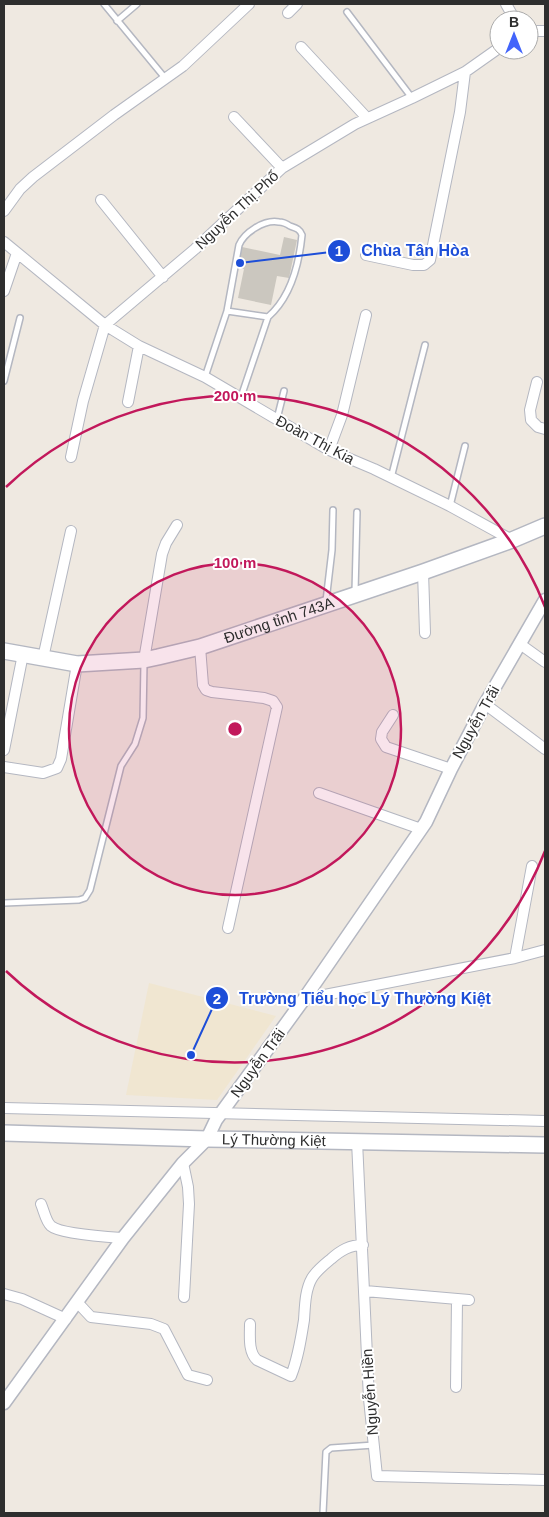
<svg xmlns="http://www.w3.org/2000/svg" width="549" height="1517" viewBox="0 0 549 1517" font-family="Arial,sans-serif">
	<style>
		.education { fill: #f0e6d1 }
		.building { fill: #cbc7bf }
		.lines { fill: none; stroke-linecap: round; stroke-linejoin: round }
		.service-casing { stroke: #b4b7c1; stroke-width: 8 }
		.minor-casing { stroke: #b4b7c1; stroke-width: 12 }
		.tertiary-casing { stroke: #b4b7c1; stroke-width: 15 }
		.secondary-casing { stroke: #b4b7c1; stroke-width: 18 }
		.service { stroke: #fff; stroke-width: 5 }
		.minor { stroke: #fff; stroke-width: 10 }
		.tertiary { stroke: #fff; stroke-width: 12 }
		.secondary { stroke: #fff; stroke-width: 15 }
		.ring { fill: none; stroke: #c2185b; stroke-width: 2.5 }
		.labels { text-anchor: middle; stroke-width: 4; stroke-linejoin: round; paint-order: stroke }
		.street-label { font-size: 15px; fill: #2e2e2e; stroke: #fff }
		.centre { fill: #c2185b; stroke: #fff; stroke-width: 2.5 }
		.ring-label { font-size: 15px; text-anchor: middle; font-weight: bold; fill: #c2185b; stroke: #fff; stroke-width: 4; stroke-linejoin: round; paint-order: stroke }
		.leader { fill: none; stroke: #1d4ed8; stroke-width: 2 }
		.callout-dot { fill: #1d4ed8; stroke: #fff; stroke-width: 2 }
		.mark-label { font-size: 15px; text-anchor: middle; font-weight: bold; fill: #fff }
		.callout-label { font-size: 16px; text-anchor: middle; font-weight: bold; fill: #1d4ed8; stroke: #fff; stroke-width: 4; stroke-linejoin: round; paint-order: stroke }
	</style>
	<rect width="100%" height="100%" fill="#efe9e1"/>
	<!-- education -->
	<path class="education" d="M149,983L276,1016L217,1100L126,1095Z"/>
	<!-- building -->
	<path class="building" d="M284,237L297,240L289,278L277,276L271,305L238,298L244,269L238,267L242,247L280,255Z"/>
	<g class="lines">
		<defs>
			<path id="service" d="M104,4L165,78
				M347,12L412,98
				M117,21L137,4
				M205,377L227,311L268,317C291,297 299,265 302,235C300,229 296,228 290,226C287,224 282,222 279,222C264,219 244,233 239,245L227,311
				M4,381L20,318
				M241,397L268,317
				M277,419L284,391
				M391,478L425,345
				M450,506L465,446
				M355,592L357,512
				M326,601L332,550L333,510
				M4,903L79,900L85,898L90,890L121,766L135,744L143,718L144,663
				M323,1513L326,1452L331,1448L374,1445"/>
			<path id="minor" d="M506,4L515,20
				M288,13L297,4
				M529,33L535,31H545
				M301,47L367,118
				M234,117L282,168
				M101,200L163,277
				M4,211L20,189L33,177L114,115L183,66L249,4
				M4,242L105,325L139,346L205,377L329,450L374,469L450,506L512,540
				M366,255L413,265H424L430,260L460,112L465,72
				M4,291L17,253
				M537,382L530,410L531,420L538,427L545,429
				M128,402L139,346
				M329,450L342,415L366,315
				M71,457L83,401L105,325L195,249L282,168L355,124L412,98L465,72L499,48
				M423,572L425,633
				M520,644L545,662
				M200,647L203,685L206,690L212,692L264,698L273,701L277,707L228,928
				M43,658L71,531
				M144,660L162,554L166,543L177,525
				M485,704L545,749
				M393,715L382,732L381,739L386,747L451,769
				M4,750L23,654
				M4,767L43,773L57,768L61,759L77,664
				M319,793L421,829
				M515,958L532,866
				M304,999L515,958L545,950
				M4,1108L545,1121
				M357,1141L369,1399L377,1476L545,1480
				M183,1163L188,1187L189,1204L184,1297
				M41,1204C44,1211 46,1222 51,1226C60,1234 108,1237 123,1238
				M365,1291L469,1300
				M4,1294L22,1299L66,1319
				M77,1302L91,1317L151,1324L164,1329L188,1375L207,1380
				M250,1324C250,1336 248,1352 257,1360L291,1376C298,1358 301,1339 304,1320C305,1306 305,1290 312,1278C317,1270 325,1264 331,1259C341,1250 350,1245 363,1245
				M456,1387L457,1299"/>
			<path id="tertiary" d="M4,1403L123,1238L183,1163L207,1139L216,1120L304,999L426,822L451,769L485,704L545,600"/>
			<g id="secondary">
				<path id="s1" d="M4,651L77,664L144,660L158,657L200,647L423,572L512,540L545,526"/>
				<path id="s2" d="M4,1133L207,1139L545,1145"/>
			</g>
		</defs>
		<!-- service casing -->
		<use href="#service" class="service-casing"/>
		<!-- minor casing -->
		<use href="#minor" class="minor-casing"/>
		<!-- tertiary casing -->
		<use href="#tertiary" class="tertiary-casing"/>
		<!-- secondary casing -->
		<use href="#secondary" class="secondary-casing"/>
		<!-- service -->
		<use href="#service" class="service"/>
		<!-- minor -->
		<use href="#minor" class="minor"/>
		<!-- tertiary -->
		<use href="#tertiary" class="tertiary"/>
		<!-- secondary -->
		<use href="#secondary" class="secondary"/>
	</g>
	<!-- distance rings -->
	<circle cx="235" cy="729" r="166" fill="#c2185b" fill-opacity=".12"/>
	<g class="ring">
		<circle cx="235" cy="729" r="166"/>
		<path d="M545 851A333 333 0 0 1 6 971M6 487A333 333 0 0 1 545 607"/>
	</g>
	<g class="labels">
		<!-- street labels -->
		<g class="street-label">
			<text transform="translate(237 210) rotate(-43)" y="5">Nguyễn Thị Phố</text>
			<text transform="translate(315 440) rotate(28)" y="5">Đoàn Thị Kia</text>
			<text dy="5" stroke="none"><textPath href="#s1" startOffset="282">Đường tỉnh 743A</textPath></text>
			<text transform="translate(476 722) rotate(-61)" y="5">Nguyễn Trãi</text>
			<text transform="translate(258 1063) rotate(-54)" y="5">Nguyễn Trãi</text>
			<text dy="5" stroke="none"><textPath href="#s2" startOffset="270">Lý Thường Kiệt</textPath></text>
			<text transform="translate(370 1392) rotate(-94)" y="5">Nguyễn Hiền</text>
		</g>
	</g>
	<circle cx="235" cy="729" r="8" class="centre"/>
	<g class="ring-label">
		<text x="235" y="401">200 m</text>
		<text x="235" y="568">100 m</text>
	</g>
	<!-- callouts -->
	<path class="leader" d="M240 263L339 251M191 1055L217 998"/>
	<g class="callout-dot">
		<circle cx="240" cy="263" r="5"/>
		<circle cx="191" cy="1055" r="5"/>
		<circle cx="339" cy="251" r="12"/>
		<circle cx="217" cy="998" r="12"/>
	</g>
	<g class="mark-label">
		<text x="339" y="256">1</text>
		<text x="217" y="1004">2</text>
	</g>
	<g class="callout-label">
		<text x="415" y="256">Chùa Tân Hòa</text>
		<text x="365" y="1004">Trường Tiểu học Lý Thường Kiệt</text>
	</g>
	<!-- border -->
	<rect width="549" height="1517" fill="none" stroke="#2e2e2e" stroke-width="10"/>
	<!-- north arrow -->
	<g transform="translate(514 35)"><circle r="24" fill="#ffffff" stroke="#ababab"/>
	<path d="M0-4L9 19L0 12L-9 19Z" fill="#4264fb"/>
	<text y="-8" font-size="14" font-weight="bold" text-anchor="middle" fill="#2e2e2e">B</text>
	</g>
</svg>
